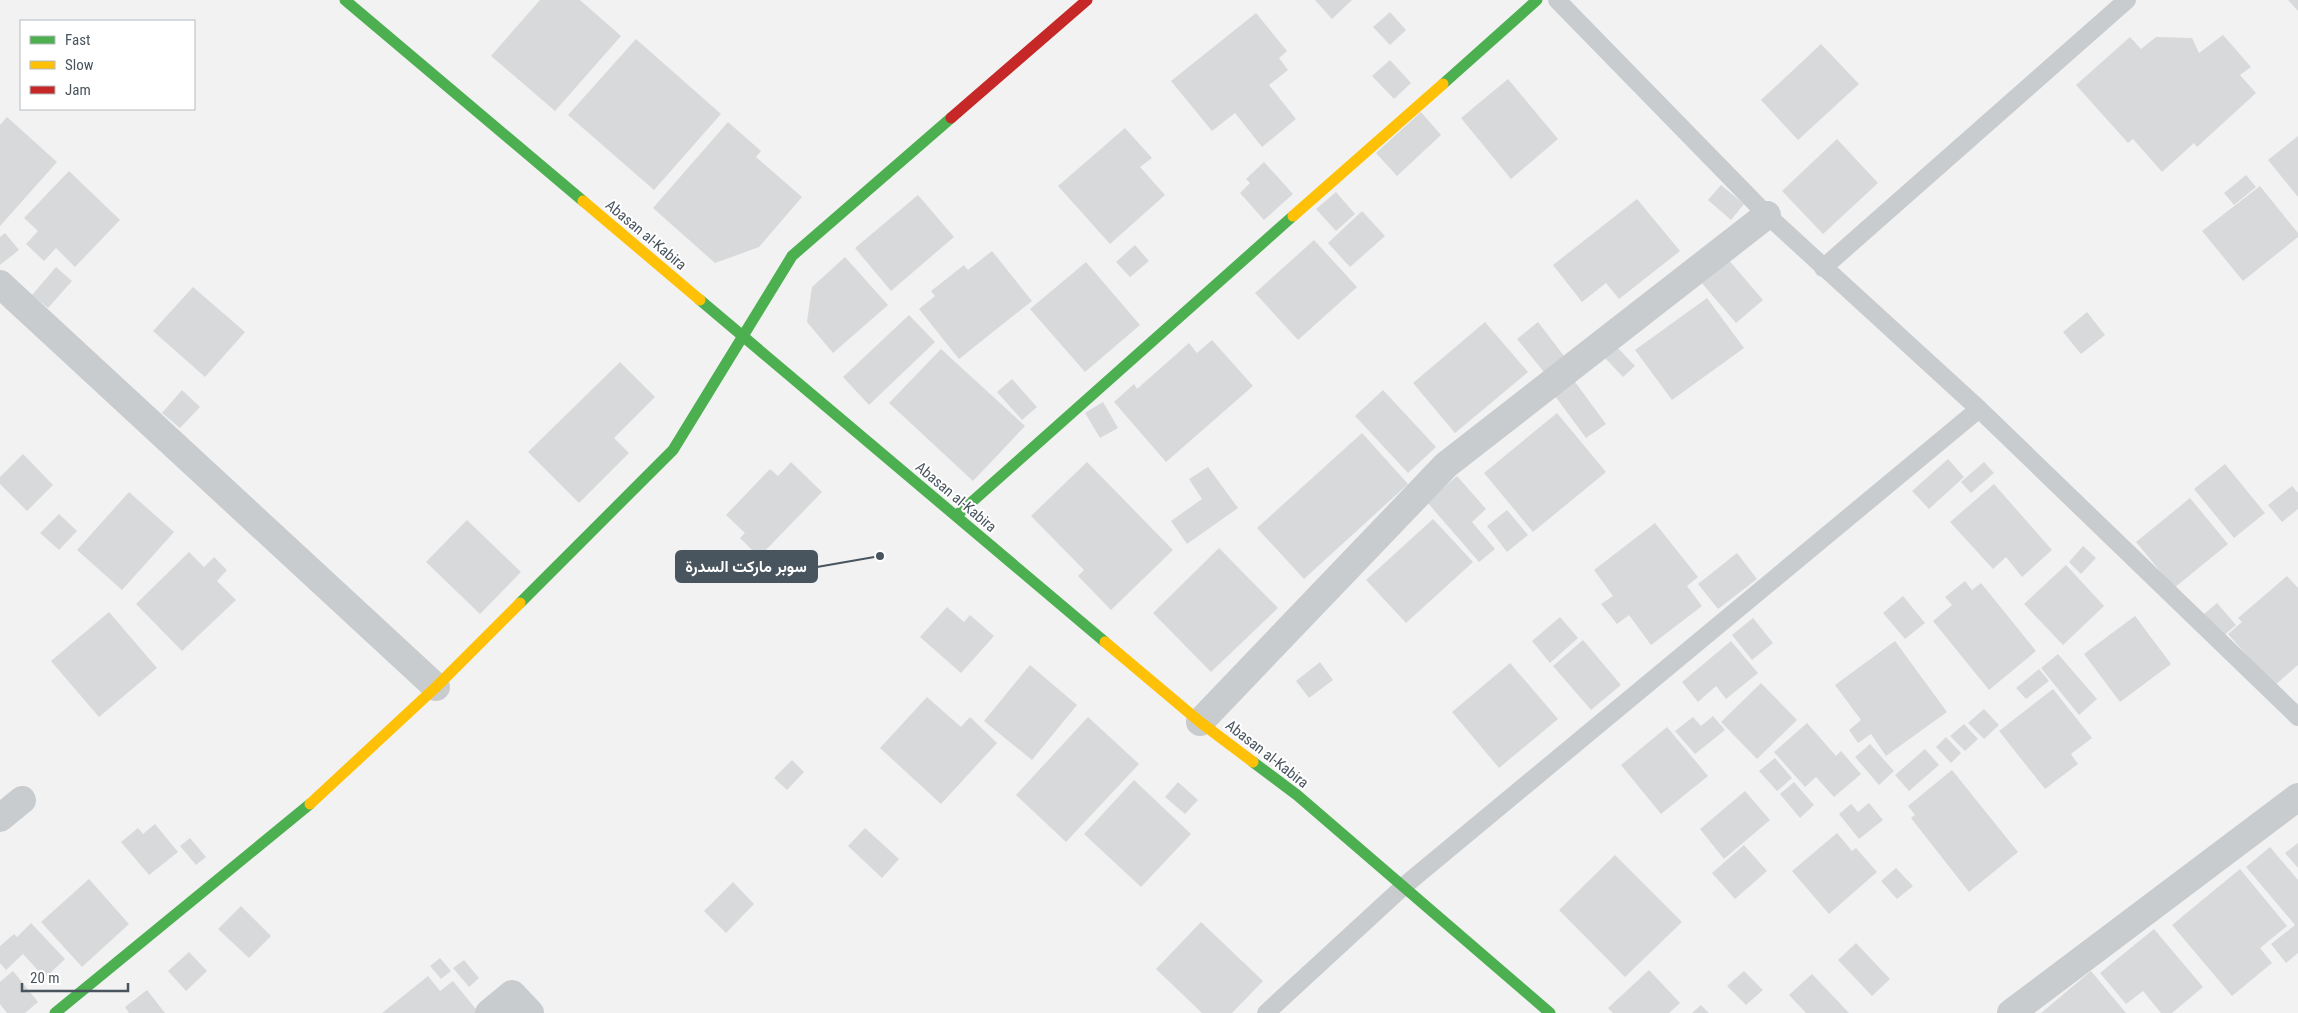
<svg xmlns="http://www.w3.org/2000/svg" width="2298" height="1013" viewBox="0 0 2298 1013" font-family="'Roboto Condensed',Vazirmatn,sans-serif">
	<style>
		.building { fill: #d8d9da }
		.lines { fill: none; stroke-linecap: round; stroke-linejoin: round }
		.lane { stroke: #c9ccce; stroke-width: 18 }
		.street { stroke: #c9ccce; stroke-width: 28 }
		.fast { stroke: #4caf50; stroke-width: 11 }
		.slow { stroke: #ffc107; stroke-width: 11 }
		.jam { stroke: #c62828; stroke-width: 11 }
		.labels { text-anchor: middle; stroke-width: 4; stroke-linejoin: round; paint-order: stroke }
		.street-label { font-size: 15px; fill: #49555e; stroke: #fff }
		.leader { fill: none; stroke: #49555e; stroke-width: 2 }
		.callout-dot { fill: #49555e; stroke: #fff; stroke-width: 2 }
		.callout { fill: #49555e; stroke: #49555e; stroke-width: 2 }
		.callout-label { font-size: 16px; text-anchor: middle; font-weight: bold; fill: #fff }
	</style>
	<rect width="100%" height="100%" fill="#f2f2f2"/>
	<!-- building -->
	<path class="building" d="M540,0H580L621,36L555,111L491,56Z
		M1315,0H1352L1332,19Z
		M2288,0H2298V11Z
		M1390,12L1406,30L1390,45L1373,27Z
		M1256,13L1287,51L1279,58L1288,70L1269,85L1296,119L1262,147L1235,113L1212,131L1171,81Z
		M2223,35L2251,67L2240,75L2256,93L2197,147L2194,143L2162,172L2133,139L2128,143L2076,85L2130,37L2141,49L2156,37L2192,38L2199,53Z
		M636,39L721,114L654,190L568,115Z
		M1821,44L1859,84L1798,140L1761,100Z
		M1390,60L1411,83L1394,99L1372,76Z
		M1508,79L1558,139L1511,179L1461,118Z
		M1421,112L1441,135L1397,176L1376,153Z
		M7,117L57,162L0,226V125Z
		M728,122L761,151L756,157L802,197L759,247L715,263L653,208Z
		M1125,128L1152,158L1140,167L1165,195L1110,244L1058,186Z
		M2298,136V197L2268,160Z
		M1837,139L1878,183L1823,234L1782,191Z
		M1264,162L1293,194L1264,220L1240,193L1250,183L1246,179Z
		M69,171L120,220L75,267L56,248L44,261L26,244L38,231L24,218Z
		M2246,175L2256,187L2234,205L2224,193Z
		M1721,185L1744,204L1731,220L1708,200Z
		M2260,186L2298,233V237L2243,281L2202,231Z
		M1336,192L1355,214L1336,231L1316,209Z
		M918,195L954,237L891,291L855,248Z
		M1637,199L1680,251L1619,299L1606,283L1582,302L1553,265Z
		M1362,211L1385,236L1350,267L1328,243Z
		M5,233L19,250L0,265V237Z
		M1314,240L1357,287L1298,340L1255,293Z
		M1135,245L1149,261L1130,277L1116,262Z
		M992,251L1032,301L959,359L919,309L935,296L931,291L964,265L968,270Z
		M845,257L888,305L833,353L807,322L812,287Z
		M1727,258L1763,300L1736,323L1700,281Z
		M1086,262L1140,325L1085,372L1030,309Z
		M56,267L72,281L48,308L32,295Z
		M193,287L245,332L205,377L153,331Z
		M1707,298L1744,348L1672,400L1635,350Z
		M2087,312L2105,335L2081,354L2063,332Z
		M909,315L935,342L869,405L843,377Z
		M1485,322L1528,372L1455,433L1413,383Z
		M1538,322L1564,356L1544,372L1517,339Z
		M1212,340L1253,386L1166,462L1114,402L1134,384L1137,389L1189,343L1197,353Z
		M1616,346L1635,366L1623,377L1605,358Z
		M941,349L1025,426L973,481L889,403Z
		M620,362L655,397L614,438L629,453L579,503L528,452Z
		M1012,379L1037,407L1022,420L997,392Z
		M1575,382L1606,424L1586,438L1555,396Z
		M182,390L200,407L180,428L162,413Z
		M1383,390L1436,447L1408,473L1355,416Z
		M1103,402L1118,428L1100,438L1085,413Z
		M1557,413L1606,472L1533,532L1484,473Z
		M1362,433L1408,484L1304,579L1257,528Z
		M23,454L53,485L27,511L0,484V477Z
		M1948,459L1964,477L1929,509L1912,491Z
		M791,462L822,492L759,557L740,538L745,533L726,515L770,469L778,476Z
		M1087,462L1173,550L1111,610L1078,576L1084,570L1031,516Z
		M1984,462L1994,473L1971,493L1961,482Z
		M2225,464L2265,513L2234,538L2194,489Z
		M1208,467L1238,508L1187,544L1171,521L1202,499L1189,479Z
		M1457,476L1486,509L1472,522L1495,549L1479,562L1427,502Z
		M1994,484L2052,550L2022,577L2006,557L1993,569L1950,522Z
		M2292,486L2298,493V509L2282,522L2268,505Z
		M129,492L174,532L122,590L77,550Z
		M2190,498L2228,544L2174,588L2136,542Z
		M1507,510L1528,535L1507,552L1487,526Z
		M59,514L77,531L59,550L40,533Z
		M1433,519L1473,562L1406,623L1366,580Z
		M467,520L521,572L480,614L426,562Z
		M1655,523L1698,577L1687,586L1702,606L1651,645L1629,615L1617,624L1601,604L1613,596L1594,570Z
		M2083,546L2096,558L2081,574L2069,562Z
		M1219,548L1278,608L1211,672L1153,613Z
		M189,552L204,567L214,557L227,570L217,581L236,600L182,651L136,604Z
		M1737,553L1757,579L1718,609L1698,584Z
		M2066,565L2104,606L2063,645L2024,604Z
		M2287,576L2298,588V665L2274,686L2228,634L2242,622L2238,618Z
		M1965,581L1972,590L1981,583L2036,651L1989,690L1933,621L1952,605L1945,597Z
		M1903,596L1925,623L1905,639L1883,613Z
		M2217,603L2236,625L2222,637L2203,615Z
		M947,607L964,622L970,615L994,636L961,673L920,637Z
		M109,612L157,668L99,717L51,661Z
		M2135,616L2171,664L2120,702L2084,654Z
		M1560,617L1578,638L1550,663L1532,641Z
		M1753,618L1773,643L1752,660L1732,635Z
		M1583,640L1621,685L1591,710L1553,666Z
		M1731,641L1758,673L1726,699L1716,686L1698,702L1682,682Z
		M1895,641L1947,712L1886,756L1871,734L1858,743L1849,730L1861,720L1835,685Z
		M2058,654L2097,699L2079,715L2041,668Z
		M1320,662L1333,680L1309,698L1296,681Z
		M1510,663L1558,719L1499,768L1452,712Z
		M1030,665L1077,705L1032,760L984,721Z
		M2039,669L2049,681L2026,699L2016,688Z
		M1761,683L1797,720L1757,759L1721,722Z
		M2053,689L2092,738L2071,754L2078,764L2045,789L1999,731Z
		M927,697L961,727L970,717L997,743L941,804L880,748Z
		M1984,709L1999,725L1984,739L1968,723Z
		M1713,716L1725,730L1695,754L1675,731L1693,717L1701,726Z
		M1088,717L1139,764L1066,842L1016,795Z
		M1807,723L1836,756L1841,751L1861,774L1834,797L1816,777L1805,787L1774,752Z
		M1964,724L1978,739L1965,751L1950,736Z
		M1667,727L1708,776L1661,814L1621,765Z
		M1946,737L1961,753L1951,763L1936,747Z
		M1870,744L1894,771L1879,785L1855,757Z
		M1925,749L1939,765L1909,791L1895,775Z
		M1775,758L1792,778L1777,791L1759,771Z
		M792,760L804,772L787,790L774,778Z
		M1952,770L2018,852L1969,892L1911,818L1915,815L1908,806Z
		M1134,780L1191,834L1141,887L1084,834Z
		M1178,782L1198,800L1185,814L1165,797Z
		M1794,782L1814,805L1800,818L1780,794Z
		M1745,791L1770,820L1724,859L1700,829Z
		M1869,803L1883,820L1859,839L1839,814L1851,804L1858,812Z
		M155,824L178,852L149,875L121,842L138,828L143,834Z
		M865,828L899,859L882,878L848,846Z
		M1837,833L1852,851L1856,848L1877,872L1829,914L1792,871Z
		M190,838L206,857L196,865L180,846Z
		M2298,843V868L2285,853Z
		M1744,845L1767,871L1735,899L1712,873Z
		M2270,847L2298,880V953L2286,963L2271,944L2295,925L2246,867Z
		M1615,855L1682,922L1625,977L1559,910Z
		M1896,868L1913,886L1897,899L1881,881Z
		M2240,869L2287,926L2260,948L2272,963L2232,996L2172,925Z
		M89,879L129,924L82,967L41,922Z
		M733,882L754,904L726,933L704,911Z
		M241,906L271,936L249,958L218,929Z
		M1201,922L1263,981L1232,1013H1202L1156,969Z
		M31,923L65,959L45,978L23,954L6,970L0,963V946L14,934L17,937Z
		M2154,929L2203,987L2172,1013H2161L2143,991L2126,1004L2100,973Z
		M1856,943L1890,979L1872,996L1838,960Z
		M189,952L207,971L186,991L168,971Z
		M440,958L451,971L441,979L430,966Z
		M464,960L479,978L469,987L453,968Z
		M1649,970L1680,1003L1669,1013H1613L1608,1008Z
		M13,971L38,1002L25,1013H7L0,1004V982Z
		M1744,971L1763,990L1746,1005L1727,986Z
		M2091,971L2126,1013H2041Z
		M1812,974L1849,1013H1806L1789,995Z
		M428,976L440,991L453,981L479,1013H382Z
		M147,990L165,1013H129L125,1007Z
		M1701,1005L1709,1013H1692Z"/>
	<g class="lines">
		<!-- lane -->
		<path class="lane" d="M1557,0L1767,215L1979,409L2298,717
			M1823,268L2127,0
			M1266,1013L1404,886L1979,409"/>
		<!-- street -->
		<path class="street" d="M0,284L436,687
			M1200,722L1446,465L1767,215
			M0,818L22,800
			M489,1013L512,994L530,1013
			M2011,1013L2298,797"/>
		<!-- fast -->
		<path class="fast" d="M345,0L583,201
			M1443,84L1537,0
			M700,300L1105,642
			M956,516L1293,216
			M520,603L673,450L792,256L951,118
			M1253,762L1297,795L1550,1013
			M55,1013L310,804"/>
		<!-- slow -->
		<path class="slow" d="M583,201L700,300
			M1293,216L1443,84
			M1105,642L1200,722L1253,762
			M310,804L436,687L520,603"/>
		<!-- jam -->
		<path class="jam" d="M951,118L1087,0"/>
	</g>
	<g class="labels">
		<!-- street labels -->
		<g class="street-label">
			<text transform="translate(646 235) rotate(40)" y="5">Abasan al-Kabira</text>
			<text transform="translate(956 497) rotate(40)" y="5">Abasan al-Kabira</text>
			<text transform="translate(1267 754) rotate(38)" y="5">Abasan al-Kabira</text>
		</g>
	</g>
	<!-- callouts -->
	<path class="leader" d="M880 556L817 567"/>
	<circle class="callout-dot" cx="880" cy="556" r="5"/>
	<rect class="callout" x="676" y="551" width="141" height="31" rx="5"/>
	<g class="callout-label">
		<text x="746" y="572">سوبر ماركت السدرة</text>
	</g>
	<!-- legend -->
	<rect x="20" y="20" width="175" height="90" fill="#ffffff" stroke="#b6bbbf"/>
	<rect x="30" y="36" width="25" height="8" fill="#4caf50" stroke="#b6bbbf"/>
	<text x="65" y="45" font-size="15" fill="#49555e">Fast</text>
	<rect x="30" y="61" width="25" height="8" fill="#ffc107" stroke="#b6bbbf"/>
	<text x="65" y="70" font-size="15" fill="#49555e">Slow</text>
	<rect x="30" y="86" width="25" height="8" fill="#c62828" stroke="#b6bbbf"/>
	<text x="65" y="95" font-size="15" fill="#49555e">Jam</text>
	<!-- scale -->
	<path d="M22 983v8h106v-8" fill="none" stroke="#49555e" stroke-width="2.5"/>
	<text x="30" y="983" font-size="15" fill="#49555e" stroke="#ffffff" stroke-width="4" paint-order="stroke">20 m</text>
</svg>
